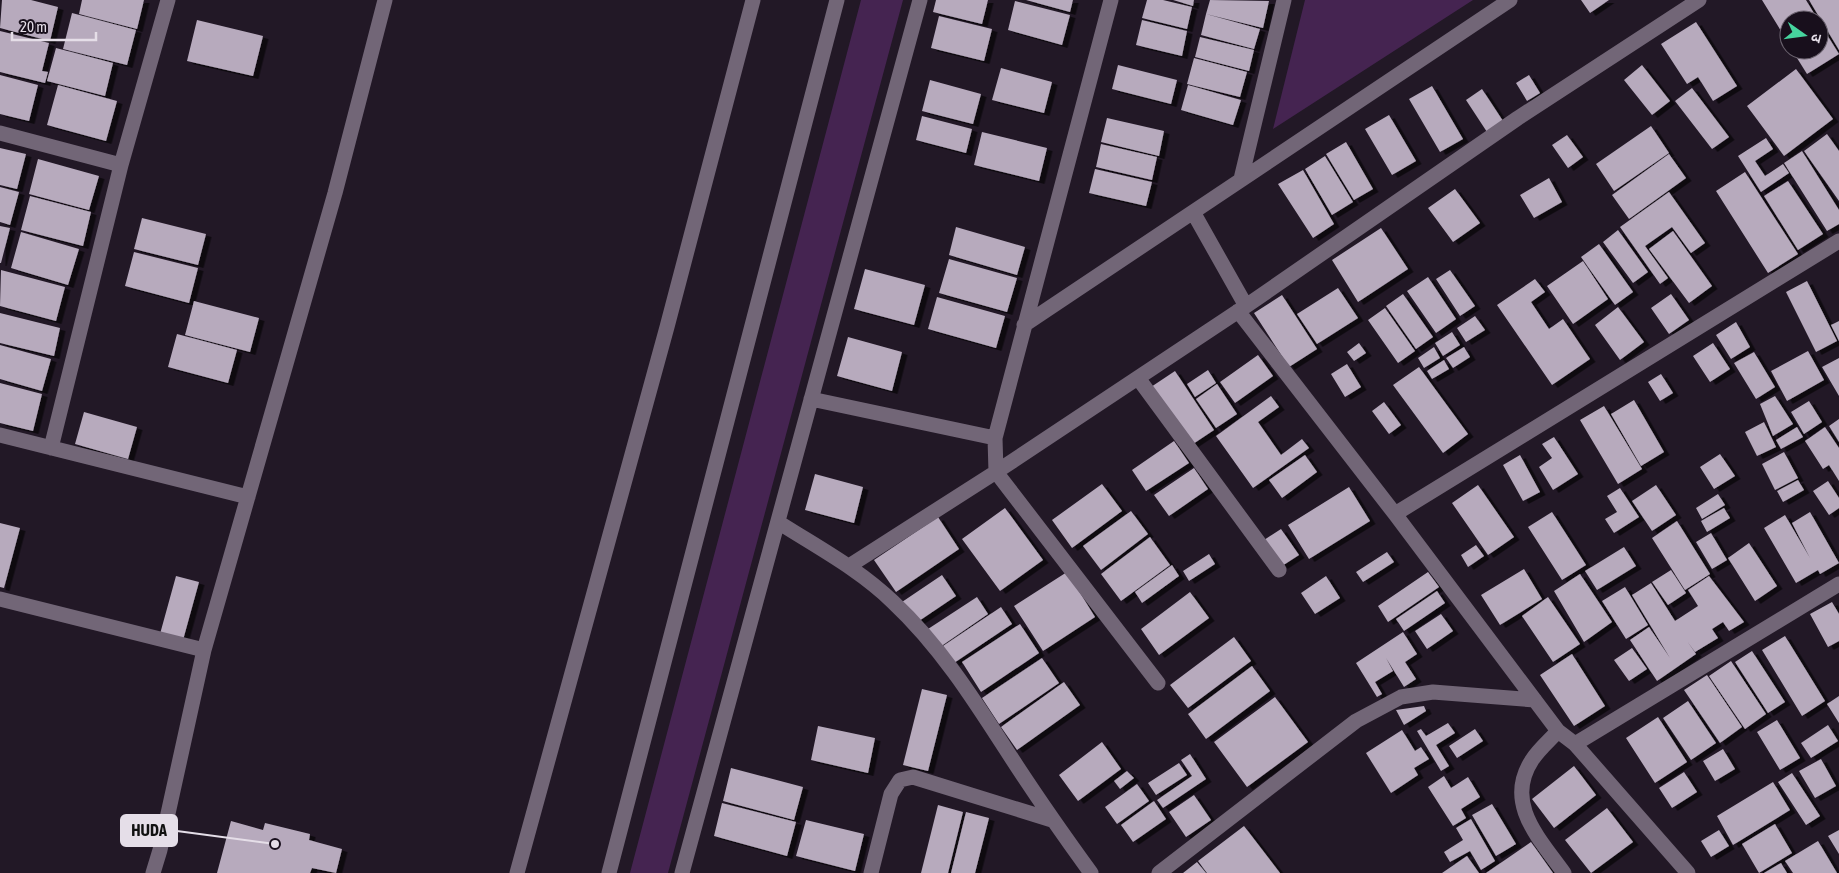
<svg xmlns="http://www.w3.org/2000/svg" width="1839" height="873" viewBox="0 0 1839 873" font-family="'Asap Condensed','Noto Sans Devanagari',sans-serif">
	<style>
		.green { fill: #452451 }
		.building { fill: #b7aabd; filter: url(#shadow) }
		.lines { fill: none; stroke-linecap: round; stroke-linejoin: round }
		.street { stroke: #726677; stroke-width: 15 }
		.secondary { stroke: #726677; stroke-width: 15 }
		.leader { fill: none; stroke: #e5dee8; stroke-width: 2 }
		.callout-dot { fill: #e5dee8; stroke: #180f1c; stroke-width: 2 }
		.callout { fill: #e5dee8; stroke: #e5dee8; stroke-width: 2 }
		.callout-label { font-size: 16px; text-anchor: middle; font-weight: bold; fill: #111 }
	</style>
	<defs>
		<filter id="shadow"><feDropShadow dx="5.5" dy="3" stdDeviation="0" flood-color="#0009"/></filter>
	</defs>
	<rect width="100%" height="100%" fill="#221826"/>
	<!-- green -->
	<path class="green" d="M861,0H903L668,873H630Z
		M1305,0H1473L1273,129Z"/>
	<!-- building -->
	<path class="building" d="M2,0H31L58,7L50,41L0,28Z
		M82,0H144L137,29L79,14Z
		M936,0H988L982,24L933,12Z
		M1026,0H1073L1070,12Z
		M1147,0H1163L1192,7L1187,29L1142,18Z
		M1173,0H1194L1193,6Z
		M1210,0L1269,1L1263,28L1206,14Z
		M1581,0H1609L1590,13Z
		M1762,0H1806L1818,20H1789V44Z
		M1809,0H1839V50Z
		M1015,1L1070,15L1062,45L1008,30Z
		M72,13L136,30L127,65L63,49Z
		M1206,14L1260,29L1254,49L1201,35Z
		M939,16L992,29L984,61L931,48Z
		M197,20L263,36L253,76L187,61Z
		M1142,20L1187,31L1182,56L1136,45Z
		M1696,22L1737,86L1713,101L1698,77L1687,84L1661,44Z
		M1819,22L1839,54L1807,74L1792,50H1819Z
		M0,31L49,43L42,71L48,72L45,83L0,72Z
		M1200,37L1254,50L1249,71L1195,57Z
		M56,48L113,63L105,96L47,81Z
		M1194,58L1247,72L1240,97L1187,84Z
		M1118,65L1177,80L1171,104L1112,89Z
		M1642,65L1670,101L1652,115L1624,80Z
		M1001,68L1052,82L1044,113L992,100Z
		M1796,69L1833,119L1784,156L1747,106Z
		M0,75L38,85L29,121L0,114Z
		M1529,75L1540,93L1527,101L1516,83Z
		M930,80L981,94L973,124L922,111Z
		M58,85L117,101L106,141L47,125Z
		M1188,85L1241,100L1233,125L1181,110Z
		M1432,86L1463,139L1440,152L1409,99Z
		M1692,88L1729,137L1712,149L1675,101Z
		M1482,89L1503,121L1487,132L1466,100Z
		M1389,115L1416,161L1392,175L1365,129Z
		M922,116L972,129L966,153L916,140Z
		M1107,118L1164,131L1159,156L1101,142Z
		M1651,126L1669,153L1614,191L1596,164Z
		M982,132L1047,148L1039,181L974,165Z
		M1827,134L1839,151V201L1804,151Z
		M1567,135L1583,157L1568,168L1552,145Z
		M1766,138L1773,149L1755,161L1765,176L1783,164L1789,173L1761,192L1738,156Z
		M1346,142L1373,189L1354,200L1326,154Z
		M1101,144L1157,157L1152,180L1096,167Z
		M0,148L26,154L17,189L0,185Z
		M1802,151L1839,210V224L1827,231L1784,163Z
		M1669,154L1686,178L1629,219L1612,195Z
		M1325,156L1353,202L1332,215L1305,169Z
		M38,159L99,176L89,210L29,194Z
		M1095,169L1152,182L1146,206L1089,193Z
		M1303,170L1334,224L1313,238L1278,184Z
		M1745,172L1798,254L1768,273L1716,191Z
		M1549,178L1562,202L1534,218L1520,195Z
		M1788,181L1823,234L1798,250L1764,196Z
		M0,187L19,192L10,225L0,222Z
		M1455,189L1480,223L1453,242L1428,208Z
		M1669,192L1705,243L1691,253L1672,227L1645,246L1668,278L1660,284L1620,227Z
		M30,196L91,212L83,246L21,230Z
		M142,218L206,234L198,265L134,249Z
		M0,226L10,228L1,263H0Z
		M956,227L1025,247L1017,275L949,255Z
		M1381,228L1408,269L1358,302L1332,260Z
		M1618,230L1648,272L1633,283L1603,242Z
		M1673,231L1712,286L1689,303L1649,249Z
		M21,232L79,249L68,285L11,268Z
		M1599,244L1633,292L1615,305L1581,257Z
		M134,252L198,268L189,303L125,286Z
		M949,259L1017,278L1007,312L939,293Z
		M1583,261L1608,299L1573,324L1547,286Z
		M865,269L925,285L914,325L854,309Z
		M1,270L65,287L56,321L0,306Z
		M1450,270L1475,306L1460,316L1436,279Z
		M1428,277L1456,319L1436,333L1407,291Z
		M1535,279L1545,292L1531,302L1549,329L1563,319L1590,359L1552,385L1497,305Z
		M1807,281L1837,341L1816,352L1786,292Z
		M1338,288L1358,318L1317,344L1297,314Z
		M1403,294L1433,337L1416,349L1386,306Z
		M1671,294L1689,320L1669,334L1651,308Z
		M1282,295L1317,349L1289,367L1254,313Z
		M937,297L1005,316L996,348L928,329Z
		M194,301L259,318L250,352L185,335Z
		M1618,307L1644,342L1620,360L1595,325Z
		M1385,308L1415,351L1398,363L1368,320Z
		M0,313L60,328L54,356L0,343Z
		M1475,316L1485,330L1466,342L1457,328Z
		M1839,321V341L1831,325Z
		M1736,322L1750,347L1731,359L1716,335Z
		M1452,332L1460,345L1443,356L1435,343Z
		M177,334L237,350L228,383L168,367Z
		M848,337L902,352L892,391L837,376Z
		M1359,343L1366,353L1354,361L1347,352Z
		M1713,343L1730,369L1710,382L1693,356Z
		M0,345L51,359L42,391L0,379Z
		M1434,347L1440,358L1424,368L1418,358Z
		M1464,347L1470,357L1453,368L1446,358Z
		M1808,351L1824,380L1787,401L1771,371Z
		M1754,352L1775,387L1756,399L1734,363Z
		M1258,355L1273,376L1235,403L1220,382Z
		M1839,358V396L1822,367Z
		M1444,360L1449,369L1432,379L1427,371Z
		M1347,364L1361,387L1345,397L1331,374Z
		M1419,367L1468,434L1443,453L1393,385Z
		M1208,370L1216,383L1195,397L1187,384Z
		M1175,371L1214,430L1190,446L1151,387Z
		M1661,374L1673,393L1660,401L1648,382Z
		M0,383L42,394L33,431L0,423Z
		M1217,384L1237,414L1216,428L1196,399Z
		M1271,396L1279,407L1258,422L1281,455L1302,439L1309,448L1253,488L1216,436Z
		M1775,396L1793,424L1773,436L1760,404Z
		M1634,400L1664,452L1641,466L1611,414Z
		M1809,401L1822,422L1804,434L1791,412Z
		M1384,402L1401,425L1389,434L1372,411Z
		M1604,406L1642,469L1618,484L1580,420Z
		M84,412L137,427L128,459L75,444Z
		M1839,419V442L1829,426Z
		M1764,422L1776,447L1757,456L1745,432Z
		M1797,427L1803,437L1781,449L1776,440Z
		M1825,427L1839,448V481L1829,465L1823,469L1805,441Z
		M1554,437L1578,474L1553,490L1539,467L1552,458L1542,444Z
		M1174,441L1189,463L1146,491L1132,470Z
		M1784,452L1798,478L1775,490L1762,464Z
		M1720,454L1735,476L1714,489L1700,467Z
		M1305,455L1317,472L1282,498L1269,480Z
		M1520,455L1540,492L1523,501L1503,465Z
		M1194,468L1208,489L1169,516L1154,495Z
		M815,474L863,487L854,523L805,510Z
		M1798,480L1804,490L1783,502L1777,491Z
		M1828,481L1839,498V508L1829,515L1813,491Z
		M1102,484L1122,511L1072,548L1052,520Z
		M1478,485L1514,537L1488,555L1452,503Z
		M1656,485L1676,515L1652,531L1632,501Z
		M1349,487L1370,521L1309,559L1288,525Z
		M1620,488L1639,517L1614,533L1605,519L1617,512L1607,496Z
		M1718,494L1725,505L1702,519L1696,508Z
		M1005,508L1043,560L1000,591L962,539Z
		M1724,508L1730,518L1707,532L1701,521Z
		M1131,511L1148,534L1101,570L1083,546Z
		M1552,512L1586,565L1562,580L1528,527Z
		M1810,512L1839,563L1820,574L1818,570L1796,583L1764,528L1785,515L1810,558L1792,523Z
		M938,517L959,549L896,592L874,560Z
		M1677,521L1710,574L1685,590L1652,538Z
		M0,523L20,528L4,588L0,587Z
		M1281,529L1299,555L1282,566L1264,540Z
		M1711,533L1727,560L1712,569L1696,542Z
		M1150,537L1170,565L1121,601L1101,574Z
		M1749,543L1777,586L1755,601L1728,558Z
		M1476,545L1484,556L1468,567L1461,555Z
		M1624,547L1636,566L1597,590L1585,571Z
		M1387,552L1394,562L1363,582L1356,572Z
		M1209,554L1215,564L1189,581L1183,571Z
		M1172,565L1179,576L1142,603L1135,592Z
		M1524,569L1542,599L1500,625L1481,595Z
		M1671,570L1686,593L1668,605L1652,582Z
		M1067,572L1095,617L1043,651L1014,606Z
		M1428,572L1439,587L1388,622L1378,606Z
		M1580,574L1612,622L1584,642L1554,591Z
		M942,575L956,596L916,623L902,602Z
		M176,576L199,582L183,640L160,634Z
		M1326,576L1340,598L1315,614L1301,593Z
		M1709,576L1744,622L1729,631L1723,622L1712,629L1718,638L1695,652L1687,641L1696,654L1657,681L1630,640L1649,627L1670,658L1632,595L1651,583L1675,621L1698,606L1688,590Z
		M1625,587L1648,625L1626,639L1602,601Z
		M1437,591L1445,603L1404,631L1396,619Z
		M1190,592L1209,618L1159,655L1141,629Z
		M977,597L988,614L940,647L928,629Z
		M1548,597L1580,644L1553,662L1522,616Z
		M1832,602L1839,614V641L1828,647L1810,614Z
		M1001,607L1012,624L954,663L943,646Z
		M1441,614L1453,631L1427,649L1415,631Z
		M1020,624L1039,653L981,692L962,662Z
		M1403,632L1417,654L1405,662L1416,679L1404,687L1386,658L1393,671L1375,682L1382,694L1377,697L1356,663Z
		M1785,636L1825,701L1802,716L1762,650Z
		M1234,637L1251,661L1188,708L1170,685Z
		M1632,648L1647,669L1629,681L1614,660Z
		M1752,651L1785,702L1768,713L1735,662Z
		M1572,654L1605,706L1574,726L1540,675Z
		M1042,658L1059,683L999,724L982,698Z
		M1731,661L1766,714L1745,729L1709,676Z
		M1252,666L1270,691L1206,739L1188,714Z
		M1707,675L1742,727L1720,743L1684,690Z
		M1064,682L1080,705L1017,750L1001,727Z
		M922,689L947,695L928,771L903,765Z
		M1839,696V723L1827,704Z
		M1275,697L1308,742L1247,787L1214,742Z
		M1688,701L1716,743L1691,760L1663,718Z
		M1424,706L1426,711L1404,725L1396,710Z
		M1658,717L1687,762L1655,783L1626,738Z
		M1777,720L1800,758L1780,770L1757,732Z
		M1448,723L1455,733L1436,745L1449,766L1441,771L1417,731L1421,729L1426,736Z
		M1828,725L1838,741L1811,758L1801,743Z
		M818,726L875,738L868,773L811,760Z
		M1475,729L1483,741L1457,758L1449,746Z
		M1402,730L1415,751L1421,747L1429,759L1414,768L1418,775L1391,793L1366,753Z
		M1102,742L1121,769L1078,801L1059,775Z
		M1723,749L1735,769L1715,781L1703,761Z
		M1190,754L1206,779L1163,808L1157,800L1192,776L1181,760Z
		M1821,759L1836,786L1815,798L1799,771Z
		M1179,763L1187,775L1156,795L1148,783Z
		M1574,766L1596,795L1554,828L1532,799Z
		M731,768L803,787L794,820L723,801Z
		M1127,771L1134,778L1120,789L1114,781Z
		M1684,772L1697,792L1672,808L1659,788Z
		M1792,773L1820,816L1806,825L1778,782Z
		M1444,776L1451,788L1468,777L1480,797L1461,809L1466,818L1453,826L1428,787Z
		M1773,782L1790,810L1733,845L1717,816Z
		M1137,784L1149,801L1117,824L1105,807Z
		M1194,795L1211,820L1186,837L1169,812Z
		M1154,801L1166,819L1133,842L1121,825Z
		M722,803L796,822L787,856L714,836Z
		M1492,804L1516,844L1496,856L1472,815Z
		M938,805L963,812L948,873H921Z
		M1607,808L1633,842L1591,873L1565,840Z
		M966,812L989,818L975,873H951Z
		M1471,819L1495,861L1481,870L1470,851L1450,862L1444,852L1463,840L1456,828Z
		M806,820L864,834L855,871L796,856Z
		M231,821L263,830L265,823L310,834L309,840L342,849L336,873L312,868L310,873H217Z
		M1775,824L1792,853L1759,873L1742,844Z
		M1244,826L1280,873H1207L1198,861Z
		M1719,830L1729,846L1711,857L1701,841Z
		M1839,830V854L1828,836Z
		M1818,841L1837,873H1793L1785,861Z
		M1531,842L1553,873H1486Z
		M1467,856L1479,873H1442Z
		M1197,862L1206,873H1183Z
		M1781,863L1787,873H1764Z"/>
	<g class="lines">
		<!-- street -->
		<path class="street" d="M0,133L121,165
			M1241,179L1284,0
			M1193,212L1246,306
			M1238,311L1395,514L1558,731L1575,744L1688,873
			M1024,325L1510,0
			M1138,378L1279,570
			M811,399L995,438L1111,0
			M0,435L248,497
			M995,438L996,472L1158,683
			M51,448L121,165L168,0
			M1395,514L1839,241
			M778,522C817,547 859,569 893,602C939,645 973,698 1007,751C1034,793 1062,833 1091,873
			M849,566L996,472L1246,306L1518,118L1699,0
			M0,599L204,650
			M1558,731C1550,740 1539,749 1532,760C1504,803 1539,838 1564,873
			M1575,744L1839,584
			M153,873L160,850L204,650L335,193L385,0
			M682,873L920,0
			M871,873L891,794L900,780L913,777L1052,820
			M1159,873L1356,721L1401,697L1433,692L1535,700"/>
		<!-- secondary -->
		<path class="secondary" d="M517,873L667,327L753,0
			M609,873L837,0"/>
	</g>
	<!-- callouts -->
	<path class="leader" d="M275 844L177 831"/>
	<circle class="callout-dot" cx="275" cy="844" r="5"/>
	<rect class="callout" x="121" y="815" width="56" height="31" rx="5"/>
	<g class="callout-label">
		<text x="149" y="836">HUDA</text>
	</g>
	<!-- north arrow -->
	<g transform="translate(1804 35) rotate(104)"><circle r="24" fill="#180f1c" stroke="#6a626e"/>
	<path d="M0-4L9 19L0 12L-9 19Z" fill="#46d49e"/>
	<text y="-8" font-size="14" font-weight="bold" text-anchor="middle" fill="#e5dee8">उ</text>
	</g>
	<!-- scale -->
	<path d="M12 32v8h84v-8" fill="none" stroke="#e5dee8" stroke-width="2.5"/>
	<text x="20" y="32" font-size="15" fill="#e5dee8" stroke="#180f1c" stroke-width="4" paint-order="stroke">20 m</text>
</svg>
